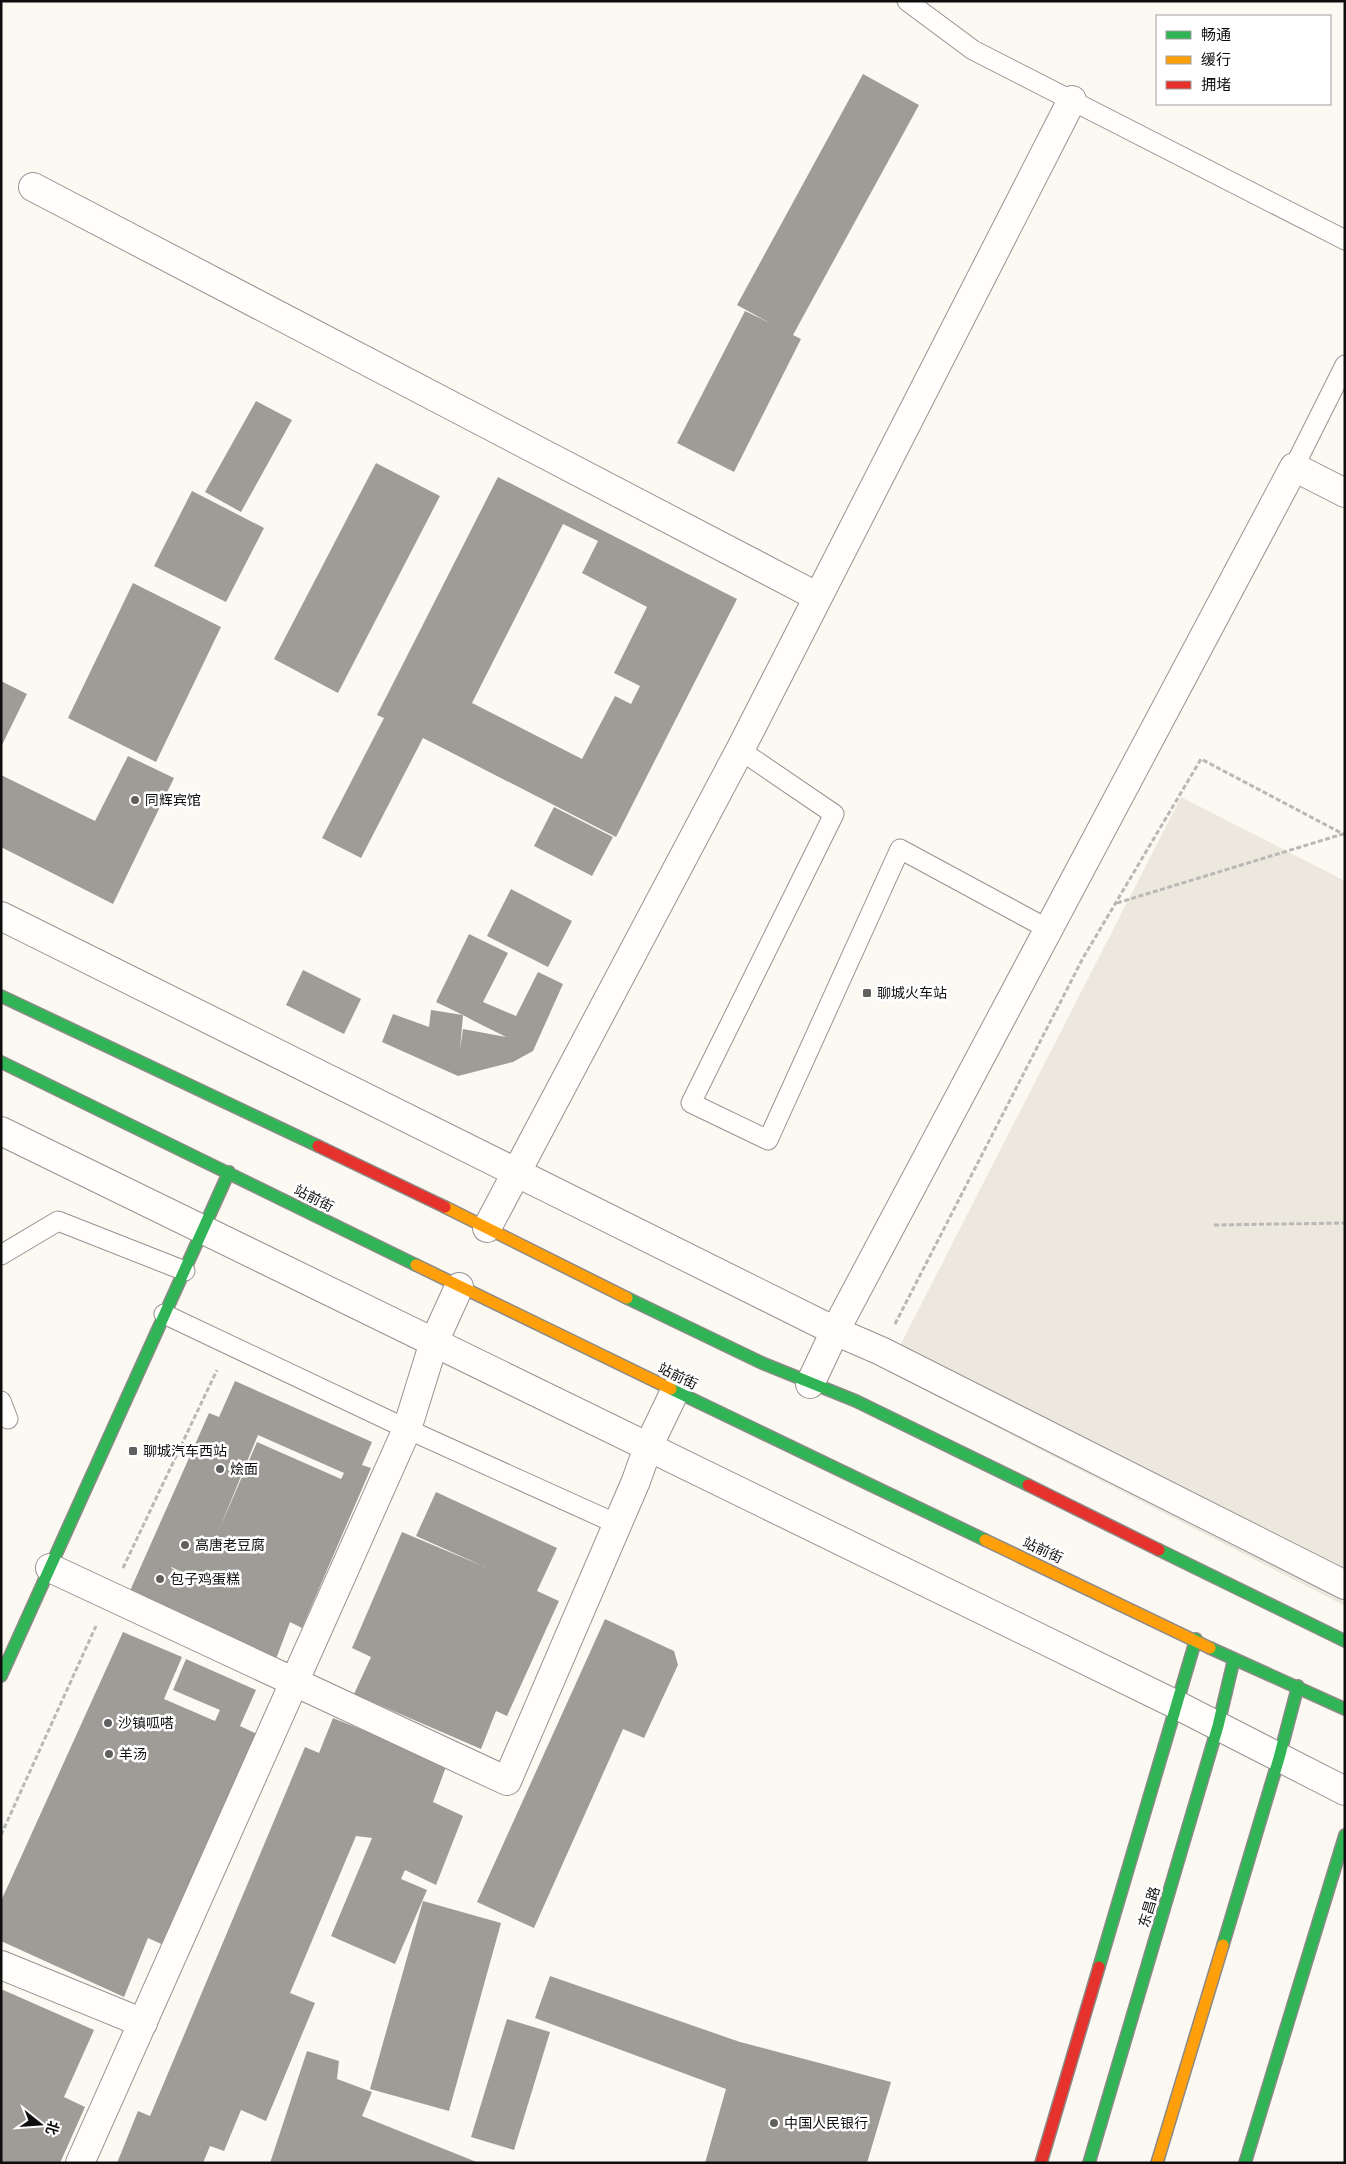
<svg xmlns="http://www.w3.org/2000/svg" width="1346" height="2164" viewBox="0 0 1346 2164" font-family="Merriweather,'Noto Sans SC',serif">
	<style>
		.plaza { fill: #ece8de }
		.building { fill: #9f9c98; fill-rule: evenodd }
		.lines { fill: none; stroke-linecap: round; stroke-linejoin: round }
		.lane-casing { stroke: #959491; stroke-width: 21 }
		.street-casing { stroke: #959491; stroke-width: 30 }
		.fast-casing { stroke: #8c8a87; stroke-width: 14 }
		.slow-casing { stroke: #8c8a87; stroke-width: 14 }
		.jam-casing { stroke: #8c8a87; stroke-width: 14 }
		.path { stroke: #b8b8b6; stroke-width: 3; stroke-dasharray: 5 2.5; stroke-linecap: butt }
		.lane { stroke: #fffefd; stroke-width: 19 }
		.street { stroke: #fffefd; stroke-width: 28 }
		.fast { stroke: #30b455; stroke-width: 11 }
		.slow { stroke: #ff9f0a; stroke-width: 11 }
		.jam { stroke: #e5322d; stroke-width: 11 }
		.poi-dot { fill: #61605e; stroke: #fff; stroke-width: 2 }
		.labels { text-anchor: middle; stroke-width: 5; stroke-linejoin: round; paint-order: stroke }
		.poi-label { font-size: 14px; fill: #0e0e0e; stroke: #fff; text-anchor: start }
		.street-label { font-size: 14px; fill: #0e0e0e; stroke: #fff }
	</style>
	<rect width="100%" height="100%" fill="#fcf9f2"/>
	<!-- plaza -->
	<path class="plaza" d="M1181,797L1345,881V1606L887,1371Z"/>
	<!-- building -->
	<path class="building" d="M863,74L919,105L793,335L801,339L734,472L677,443L745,311L770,323L737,305Z
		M256,401L292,420L241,512L205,492Z
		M376,463L440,496L338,693L274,659Z
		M498,477L737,599L616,837L423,738L361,858L322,838L384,718L377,715ZM563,524L598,541L582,573L647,607L614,673L640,686L631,704L615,696L582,759L472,703Z
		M192,491L264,528L226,602L154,566Z
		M133,583L221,627L156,762L68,718Z
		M1,681L27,694L1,747Z
		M128,756L174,778L113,904L1,847V775L95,821Z
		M554,807L613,837L592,876L534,846Z
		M511,889L572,921L548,967L487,936Z
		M469,934L508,953L483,1002L516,1016L538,972L563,984L533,1051L513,1062L458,1076L382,1042L393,1014L429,1027L431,1010L463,1015L436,1002ZM463,1015L474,1021L506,1037L463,1029L460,1050Z
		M303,970L361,999L344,1034L286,1005Z
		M235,1381L372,1442L362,1465L371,1468L302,1628L290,1622L276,1659L129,1593L209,1413L219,1417ZM258,1435L344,1473L341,1479L257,1442L219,1530ZM171,1567L198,1579L208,1585L171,1568Z
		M436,1492L557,1548L537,1591L559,1601L507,1716L496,1711L481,1749L354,1694L371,1657L352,1648L402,1532L485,1567L416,1536Z
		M605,1619L674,1651L678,1665L644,1738L623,1729L534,1928L477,1902Z
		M123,1632L182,1657L164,1699L215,1721L220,1710L173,1690L186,1659L256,1690L240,1726L261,1736L168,1947L148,1938L124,1997L1,1941V1901Z
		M333,1718L447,1764L433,1802L463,1816L436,1885L405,1870L401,1879L427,1890L395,1964L331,1936L372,1838L356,1836L290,1993L315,2003L266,2121L241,2110L224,2151L210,2146L203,2163H117L138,2111L150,2116L305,1747L319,1753Z
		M423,1901L501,1923L449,2111L370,2089Z
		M550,1976L740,2042L891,2082L867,2163H705L726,2089L535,2018Z
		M1,1989L94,2030L64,2097L85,2107L60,2163H1Z
		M507,2019L550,2032L514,2150L471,2137Z
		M307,2051L339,2061L337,2079L372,2092L362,2116L479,2163H270Z"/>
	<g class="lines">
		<defs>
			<path id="lane" d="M907,1L973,50L1345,240
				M1294,467L1345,365
				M740,750L834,814L691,1103L768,1140L900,849L1048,929
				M1,1255L58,1221L185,1271
				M164,1314L407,1429L617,1524
				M1,1401L8,1419"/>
			<path id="street" d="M33,187L818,597
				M1,916L835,1331L881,1351L1345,1585
				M1,1131L1177,1705L1345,1791
				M487,1228L740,750L1072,100
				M810,1384L835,1331L1294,467L1345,493
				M50,1568L507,1781L636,1481L648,1447L675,1391
				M1,1965L143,2023
				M80,2163L407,1429L434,1342L459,1287"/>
			<path id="fast" d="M1,996L318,1146
				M1,1062L416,1265
				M627,1298L762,1363L856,1401L1028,1485
				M671,1389L985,1540
				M1159,1550L1345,1641
				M1210,1648L1345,1709
				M1,1676L229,1172
				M1223,1945L1279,1758L1298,1686
				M1099,1967L1196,1639
				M1089,2163L1218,1726L1234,1659
				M1245,2163L1345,1835"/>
			<path id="slow" d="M445,1207L627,1298
				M416,1265L671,1389
				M985,1540L1210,1648
				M1157,2163L1223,1945"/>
			<path id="jam" d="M318,1146L445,1207
				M1028,1485L1159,1550
				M1041,2163L1099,1967"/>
		</defs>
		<!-- lane casing -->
		<use href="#lane" class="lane-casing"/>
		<!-- street casing -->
		<use href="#street" class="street-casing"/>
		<!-- fast casing -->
		<use href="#fast" class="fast-casing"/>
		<!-- slow casing -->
		<use href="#slow" class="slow-casing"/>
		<!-- jam casing -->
		<use href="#jam" class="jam-casing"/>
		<!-- path -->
		<path class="path" d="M1117,903L1343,834
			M1214,1225L1345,1223
			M895,1324L1083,958L1201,759L1345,835
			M123,1568L217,1370
			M1,1835L96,1626"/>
		<!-- lane -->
		<use href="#lane" class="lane"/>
		<!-- street -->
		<use href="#street" class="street"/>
		<!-- fast -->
		<use href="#fast" class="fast"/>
		<!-- slow -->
		<use href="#slow" class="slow"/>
		<!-- jam -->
		<use href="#jam" class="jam"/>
	</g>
	<!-- markers -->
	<g class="poi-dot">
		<circle cx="135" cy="800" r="5"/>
		<rect x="862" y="988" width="10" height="10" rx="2.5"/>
		<rect x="128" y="1446" width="10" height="10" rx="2.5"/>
		<circle cx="220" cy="1469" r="5"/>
		<circle cx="185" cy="1545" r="5"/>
		<circle cx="160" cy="1579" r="5"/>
		<circle cx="108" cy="1723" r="5"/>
		<circle cx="109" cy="1754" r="5"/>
		<circle cx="774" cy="2123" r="5"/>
	</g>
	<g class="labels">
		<!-- poi labels -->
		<g class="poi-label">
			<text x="145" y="805">同辉宾馆</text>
			<text x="877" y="998">聊城火车站</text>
			<text x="143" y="1456">聊城汽车西站</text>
			<text x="230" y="1474">烩面</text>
			<text x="195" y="1550">高唐老豆腐</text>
			<text x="170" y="1584">包子鸡蛋糕</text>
			<text x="118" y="1728">沙镇呱嗒</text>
			<text x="119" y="1759">羊汤</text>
			<text x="784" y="2128">中国人民银行</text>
		</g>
		<!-- street labels -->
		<g class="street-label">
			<text transform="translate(314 1198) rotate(27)" y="5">站前街</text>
			<text transform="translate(678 1376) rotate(26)" y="5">站前街</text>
			<text transform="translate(1043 1550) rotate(25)" y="5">站前街</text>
			<text transform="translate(1149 1907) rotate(-73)" y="5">东昌路</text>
		</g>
	</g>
	<!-- border -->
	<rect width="1346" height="2164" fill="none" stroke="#0e0e0e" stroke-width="5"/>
	<!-- legend -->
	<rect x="1156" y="15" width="175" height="90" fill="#ffffff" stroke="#9f9f9f"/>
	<rect x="1166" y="31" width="25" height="8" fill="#30b455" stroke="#9f9f9f"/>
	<text x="1201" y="40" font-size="15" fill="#0e0e0e">畅通</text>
	<rect x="1166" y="56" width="25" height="8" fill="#ff9f0a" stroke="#9f9f9f"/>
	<text x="1201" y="65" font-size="15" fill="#0e0e0e">缓行</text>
	<rect x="1166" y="81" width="25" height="8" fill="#e5322d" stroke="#9f9f9f"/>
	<text x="1201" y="90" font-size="15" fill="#0e0e0e">拥堵</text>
	<!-- north arrow -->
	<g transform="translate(40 2124) rotate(107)" stroke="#ffffff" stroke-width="4" paint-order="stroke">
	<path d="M0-4L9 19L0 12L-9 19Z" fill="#0e0e0e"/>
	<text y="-8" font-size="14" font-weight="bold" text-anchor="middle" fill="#0e0e0e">北</text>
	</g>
</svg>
